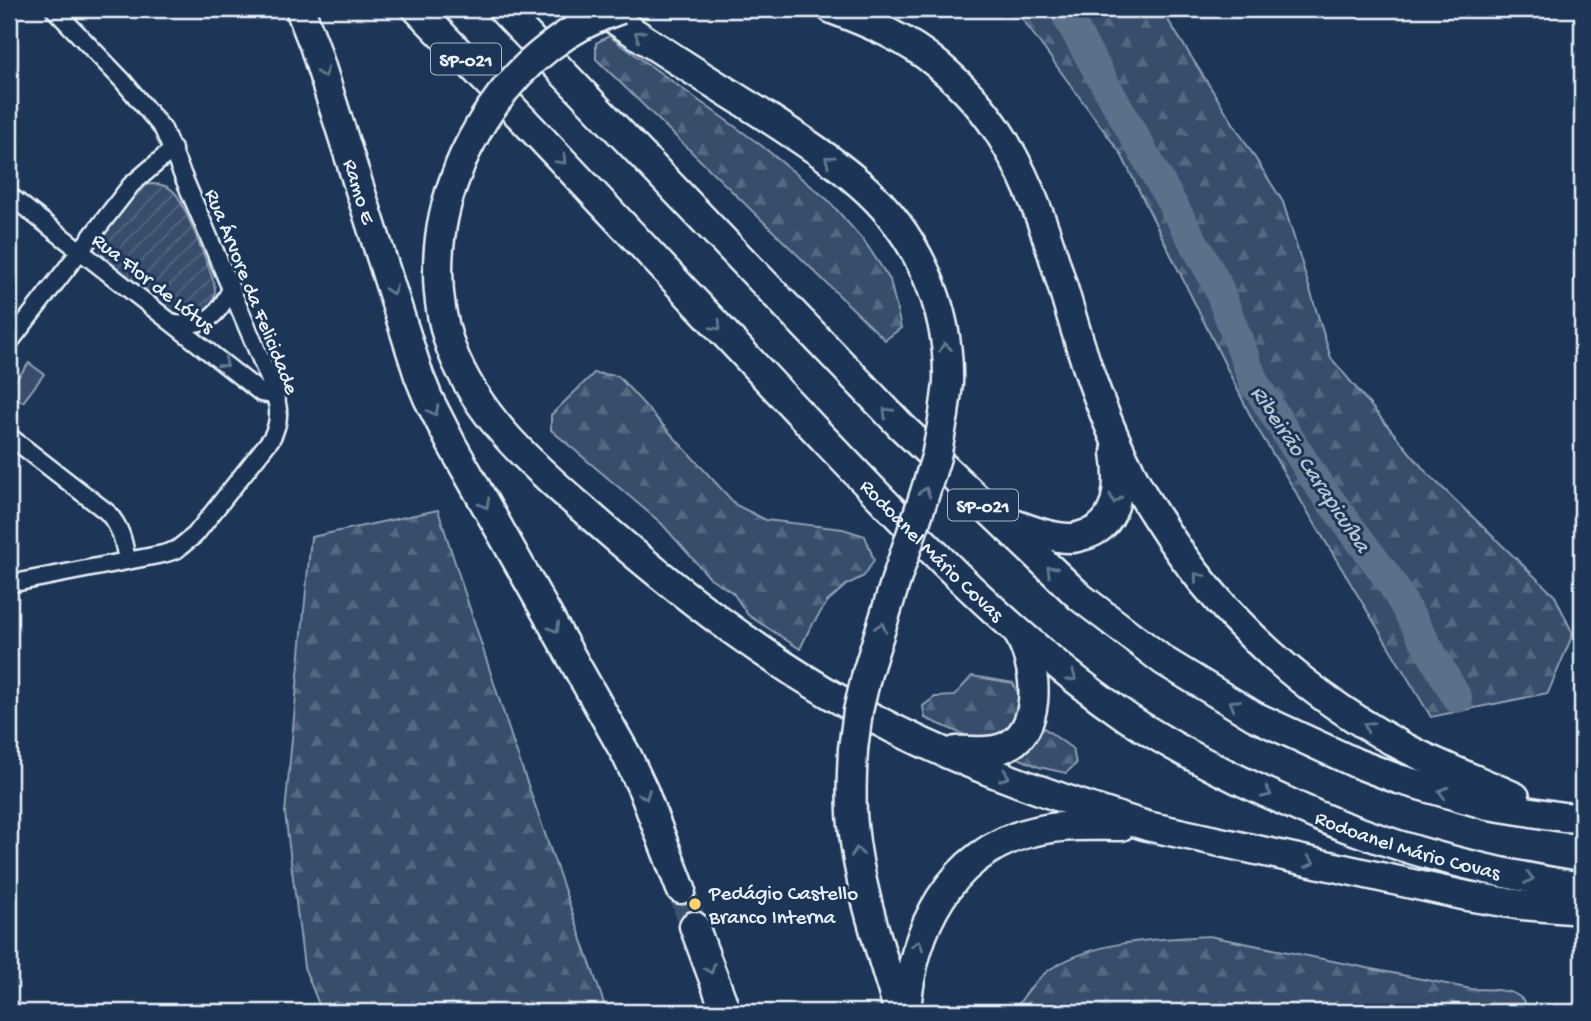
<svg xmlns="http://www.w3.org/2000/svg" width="1591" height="1021" viewBox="0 0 1591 1021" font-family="'Gochi Hand',sans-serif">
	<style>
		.forest { fill: url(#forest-firs); stroke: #909fb2; stroke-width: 2 }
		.garden { fill: url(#garden-furrows); stroke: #909fb2; stroke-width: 2 }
		.pitch { fill: #374d6c; stroke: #909fb2; stroke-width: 2 }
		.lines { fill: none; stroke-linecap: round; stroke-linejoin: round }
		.river { stroke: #5d7089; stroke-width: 30 }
		.motorway-tunnel { stroke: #3b516f; stroke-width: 28; stroke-dasharray: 28 14; stroke-linecap: butt }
		.minor-casing { stroke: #e8f1f8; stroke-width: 21 }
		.motorway-casing { stroke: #e8f1f8; stroke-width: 33 }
		.minor { stroke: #1d3557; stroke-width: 16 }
		.motorway { stroke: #1d3557; stroke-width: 28 }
		.motorway-bridge-casing { stroke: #e8f1f8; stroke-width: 33; stroke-linecap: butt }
		.motorway-bridge { stroke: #1d3557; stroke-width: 28 }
		.oneway { stroke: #64778f }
		.poi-dot { fill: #ffd166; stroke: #1d3557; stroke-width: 2.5 }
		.labels { text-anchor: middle; stroke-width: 6; stroke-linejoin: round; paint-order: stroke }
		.shield { fill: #1d3557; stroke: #abb9c8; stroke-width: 2 }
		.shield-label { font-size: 19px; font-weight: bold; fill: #e8f1f8 }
		.street-label { font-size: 21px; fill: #e8f1f8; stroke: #1d3557 }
		.poi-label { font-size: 21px; fill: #e8f1f8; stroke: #1d3557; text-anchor: start }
		.water-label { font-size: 23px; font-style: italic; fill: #b7c4d1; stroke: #1d3557 }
	</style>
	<defs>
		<pattern id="forest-firs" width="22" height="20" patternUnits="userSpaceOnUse" patternTransform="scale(1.75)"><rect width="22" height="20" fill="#374d6c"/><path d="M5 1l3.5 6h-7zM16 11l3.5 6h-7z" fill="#546782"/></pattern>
		<pattern id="garden-furrows" width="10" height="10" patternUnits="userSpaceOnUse" patternTransform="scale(1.75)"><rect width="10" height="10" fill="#374d6c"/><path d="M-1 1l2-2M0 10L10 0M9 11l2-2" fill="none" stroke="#546782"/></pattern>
	</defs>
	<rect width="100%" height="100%" fill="#1d3557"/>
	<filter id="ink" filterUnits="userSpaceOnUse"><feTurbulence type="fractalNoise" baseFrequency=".0143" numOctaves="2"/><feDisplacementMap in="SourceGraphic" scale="14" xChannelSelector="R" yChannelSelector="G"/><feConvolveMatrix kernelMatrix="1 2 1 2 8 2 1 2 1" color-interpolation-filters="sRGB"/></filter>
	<g filter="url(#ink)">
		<!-- forest -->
		<path class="forest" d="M1015,9H1161L1283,202L1331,358L1426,472L1555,596L1573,634L1548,693L1431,717L1253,421L1121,154Z
			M609,36L762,146L828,200L865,242L890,280L901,328L885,340L596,59V43Z
			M594,373L618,376L736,505L766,520L843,529L865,536L874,560L864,576L846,585L827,602L809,630L800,649L748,615L733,593L709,577L661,523L551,430V415Z
			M438,510L513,742L607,1012H322L304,967L285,813L311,537Z
			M972,676L1013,683L1025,707L1041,726L1073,749L1076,764L1066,773L1039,767L925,718L923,706L935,697L954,696Z
			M1209,936L1471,989C1492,990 1524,986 1528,1012H1013C1024,996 1035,979 1052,968C1098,940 1156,939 1209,936Z"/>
		<!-- garden -->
		<path class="garden" d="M152,184C162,184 169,186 176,194C183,202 215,279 215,289C215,313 192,321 173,313L107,262C103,256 100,249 101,241C103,231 133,193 142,187C146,184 147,185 152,184Z"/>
		<!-- pitch -->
		<path class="pitch" d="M29,363L44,374L23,402L9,392V389Z"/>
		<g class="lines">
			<!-- river -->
			<path class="river" d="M1063,9L1216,282L1254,382L1318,484L1391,582L1457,698"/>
			<!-- motorway-tunnel -->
			<path class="motorway-tunnel" d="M681,889L694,926"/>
			<defs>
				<path id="minor" d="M9,195L256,389L261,393L275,395
					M175,324C207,326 217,317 231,289
					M9,343L131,185L173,149
					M9,436L107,512C121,527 124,542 127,561
					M9,584L163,554L176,550L195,535L271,439C284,416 277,399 268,376L163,129L123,81L54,9"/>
				<g id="motorway">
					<path id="s1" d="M300,9L314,45L419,376L428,398L452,445L627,756L643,790L681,889"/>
					<path id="s2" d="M417,9C548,143 675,281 804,418C906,525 1006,634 1128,718C1172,747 1219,771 1267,793C1296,806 1326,821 1357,831C1430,858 1505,875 1582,887"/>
					<path d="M502,9L902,427L1080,597L1164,661L1254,716L1356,763L1398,779L1488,805L1563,817L1582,818"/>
					<path d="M599,9C650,44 703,77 756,110C791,133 828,156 860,184C917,233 950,308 948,383C947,393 945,404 944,415"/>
					<path d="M832,9C869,23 908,39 938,65C963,86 987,112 1003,139C1049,214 1064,304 1094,386C1109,427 1131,478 1155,515C1217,614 1297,689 1400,745C1437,765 1477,780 1515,797"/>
					<path d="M473,138C467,149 461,161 457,173C435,227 431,292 451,348C476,415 531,464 584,510C678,594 780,672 894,729C975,769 1061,799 1147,826L1467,896L1522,905L1582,910"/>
					<path d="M1003,520C1023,527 1051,539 1072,538C1077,538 1083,535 1088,534C1121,522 1120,480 1116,452"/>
					<path d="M867,673L896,580"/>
					<path d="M853,749C852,774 850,800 853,825C859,889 881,951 899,1012"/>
					<path d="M956,751C972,750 990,754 1005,747C1037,733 1037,688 1029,660C1027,651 1023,642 1019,634"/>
					<path d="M694,926L726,1012"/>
					<path d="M906,1012C912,931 949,850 1036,831C1064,824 1092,826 1121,826"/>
				</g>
			</defs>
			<!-- minor casing -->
			<use href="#minor" class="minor-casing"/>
			<!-- motorway casing -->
			<use href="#motorway" class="motorway-casing"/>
			<!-- minor -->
			<use href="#minor" class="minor"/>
			<!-- motorway -->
			<use href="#motorway" class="motorway"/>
			<defs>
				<path id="motorway-bridge" d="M473,138C479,127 485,116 493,106C523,62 570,25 621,9
					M896,580L923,499L936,457L944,415
					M853,749L858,711L867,673"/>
			</defs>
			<!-- motorway-bridge casing -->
			<use href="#motorway-bridge" class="motorway-bridge-casing"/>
			<!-- motorway-bridge -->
			<use href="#motorway-bridge" class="motorway-bridge"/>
		</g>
		<!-- one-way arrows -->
		<defs><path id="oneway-chevron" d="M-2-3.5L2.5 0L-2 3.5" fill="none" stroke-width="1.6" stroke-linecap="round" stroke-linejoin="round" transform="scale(1.75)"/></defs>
		<g class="oneway">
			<use href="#oneway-chevron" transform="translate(639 35) rotate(-147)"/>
			<use href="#oneway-chevron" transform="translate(323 73) rotate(72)"/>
			<use href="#oneway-chevron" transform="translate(562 160) rotate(47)"/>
			<use href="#oneway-chevron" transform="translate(829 160) rotate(-144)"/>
			<use href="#oneway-chevron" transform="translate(392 290) rotate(72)"/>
			<use href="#oneway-chevron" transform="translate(717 326) rotate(47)"/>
			<use href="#oneway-chevron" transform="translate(945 347) rotate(-97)"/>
			<use href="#oneway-chevron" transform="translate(224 363) rotate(39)"/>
			<use href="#oneway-chevron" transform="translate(434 411) rotate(64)"/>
			<use href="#oneway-chevron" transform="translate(887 412) rotate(-134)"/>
			<use href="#oneway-chevron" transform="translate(925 492) rotate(-73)"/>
			<use href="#oneway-chevron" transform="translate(1115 499) rotate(104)"/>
			<use href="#oneway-chevron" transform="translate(485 504) rotate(61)"/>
			<use href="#oneway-chevron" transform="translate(1051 570) rotate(-136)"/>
			<use href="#oneway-chevron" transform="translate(1198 577) rotate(-130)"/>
			<use href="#oneway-chevron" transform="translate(881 627) rotate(-73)"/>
			<use href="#oneway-chevron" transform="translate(555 628) rotate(61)"/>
			<use href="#oneway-chevron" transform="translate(1072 677) rotate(37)"/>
			<use href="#oneway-chevron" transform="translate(1234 704) rotate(-148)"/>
			<use href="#oneway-chevron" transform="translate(1368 726) rotate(-149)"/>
			<use href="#oneway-chevron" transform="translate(1005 776) rotate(21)"/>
			<use href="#oneway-chevron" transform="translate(1443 792) rotate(-164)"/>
			<use href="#oneway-chevron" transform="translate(1267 793) rotate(24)"/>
			<use href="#oneway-chevron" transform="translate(645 795) rotate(68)"/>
			<use href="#oneway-chevron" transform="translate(857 852) rotate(-98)"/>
			<use href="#oneway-chevron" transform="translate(1310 862) rotate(12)"/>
			<use href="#oneway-chevron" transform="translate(1529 878) rotate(10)"/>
			<use href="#oneway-chevron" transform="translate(918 945) rotate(-72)"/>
			<use href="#oneway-chevron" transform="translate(710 969) rotate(69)"/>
		</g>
	</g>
	<!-- markers -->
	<circle class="poi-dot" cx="695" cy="904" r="7"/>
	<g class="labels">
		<!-- shield labels -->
		<g class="shield">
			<rect x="431" y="43.5" width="70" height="31" rx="5"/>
			<rect x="948" y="489.5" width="70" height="31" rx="5"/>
		</g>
		<g class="shield-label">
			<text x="466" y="66">SP-021</text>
			<text x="983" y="512">SP-021</text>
		</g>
		<!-- street labels -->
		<g class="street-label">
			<text dy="7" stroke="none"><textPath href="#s1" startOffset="192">Ramo E</textPath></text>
			<text transform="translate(154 282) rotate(38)" y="7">Rua Flor de Lótus</text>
			<text transform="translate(253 291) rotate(68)" y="7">Rua Árvore da Felicidade</text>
			<text dy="7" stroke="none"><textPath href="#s2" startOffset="747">Rodoanel Mário Covas</textPath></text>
			<text dy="7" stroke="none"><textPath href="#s2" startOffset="1314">Rodoanel Mário Covas</textPath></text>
		</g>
		<!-- poi labels -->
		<g class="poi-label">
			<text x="709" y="899">Pedágio Castello<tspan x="709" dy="24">Branco Interna</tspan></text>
		</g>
		<!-- water labels -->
		<g class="water-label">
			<text transform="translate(1312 468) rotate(56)" y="8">Ribeirão Carapicuíba</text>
		</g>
	</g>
	<!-- margin -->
	<rect width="1591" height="1021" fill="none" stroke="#1d3557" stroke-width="35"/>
	<rect x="18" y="18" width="1556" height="986" fill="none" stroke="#e8f1f8" stroke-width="2.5" filter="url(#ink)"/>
</svg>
